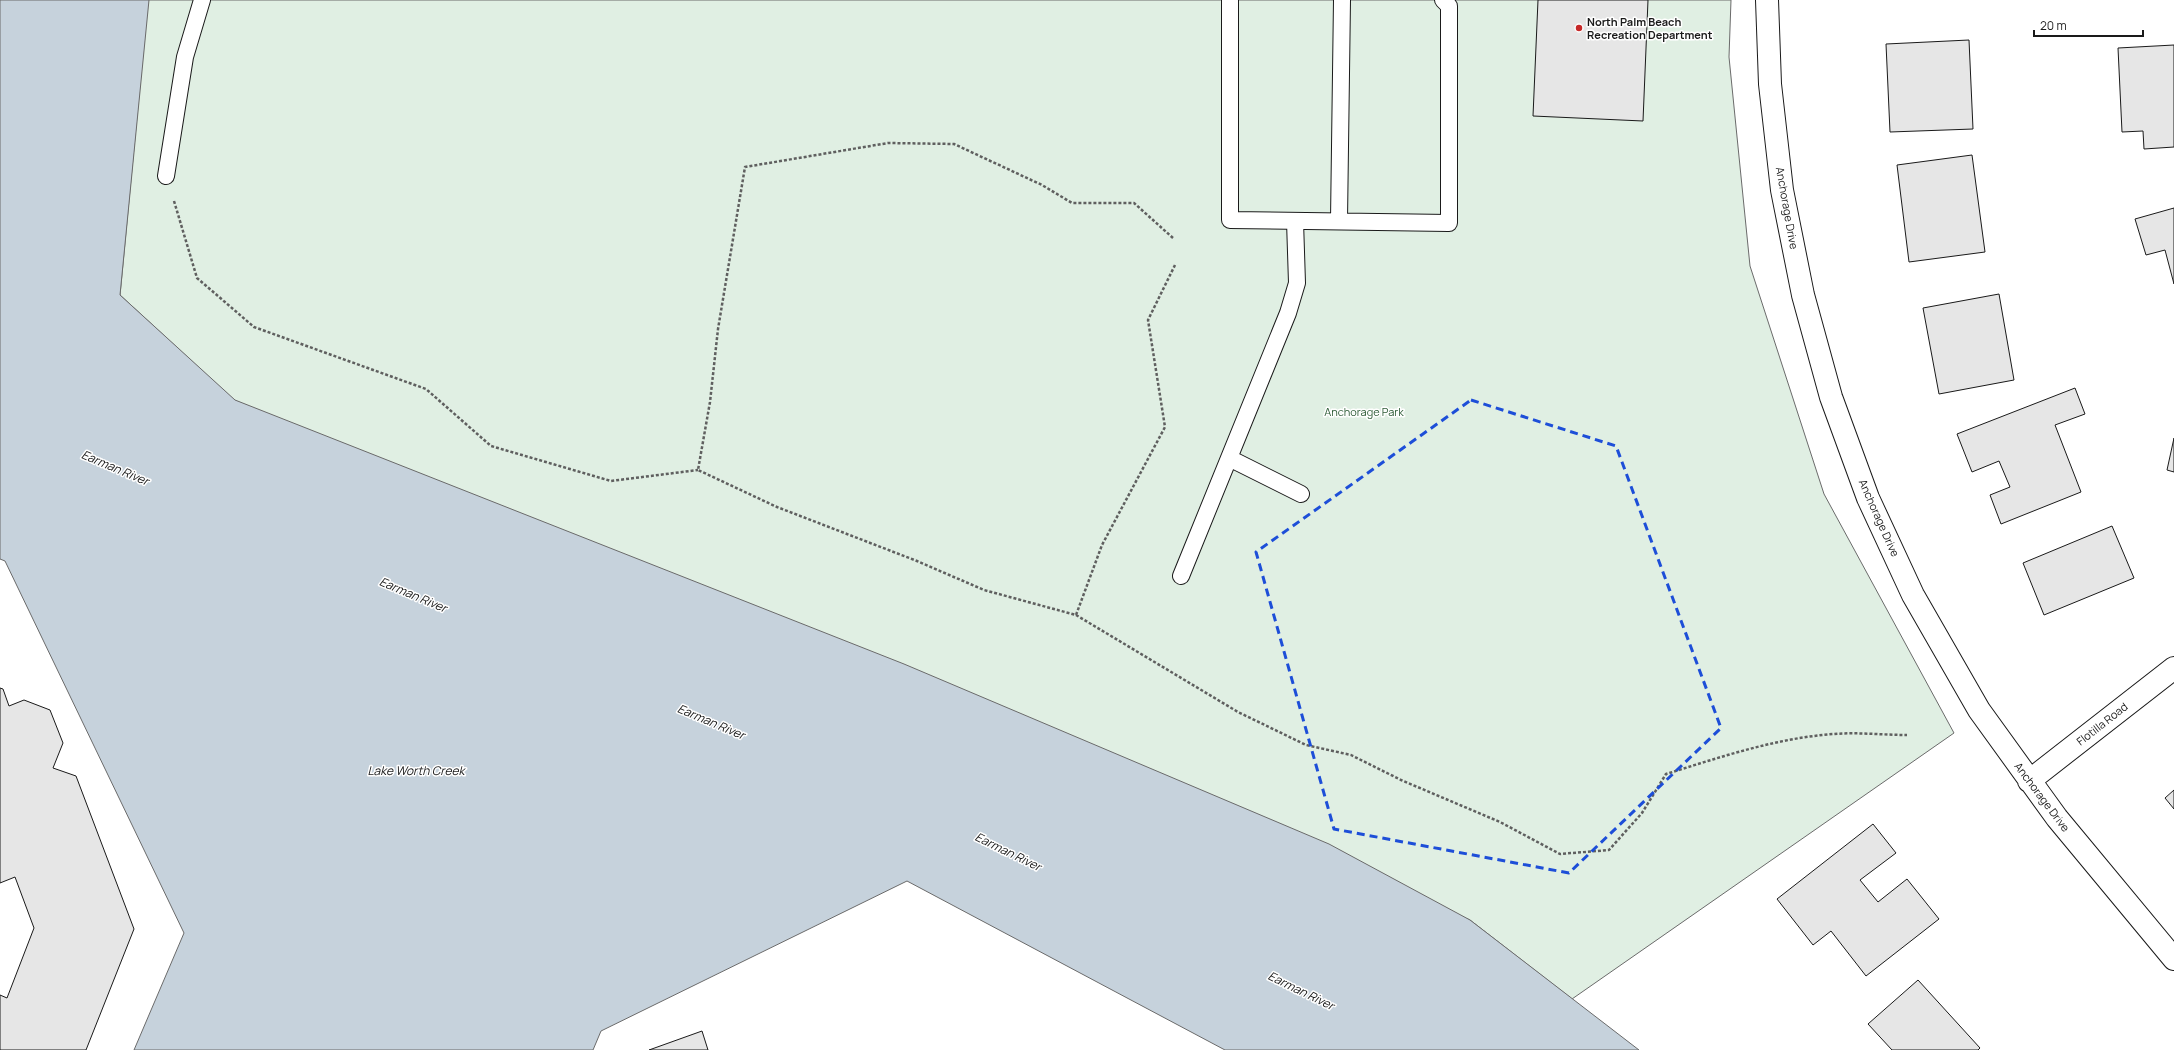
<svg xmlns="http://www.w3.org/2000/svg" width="2174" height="1050" viewBox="0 0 2174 1050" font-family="Manrope,sans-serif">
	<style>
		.green { fill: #e0efe3; stroke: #6a6a6a }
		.water { fill: #c6d2dc; stroke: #6a6a6a }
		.building { fill: #e6e6e6; stroke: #1a1a1a }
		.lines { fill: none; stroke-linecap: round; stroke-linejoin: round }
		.lane-casing { stroke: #1a1a1a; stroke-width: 18 }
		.street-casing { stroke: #1a1a1a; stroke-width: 24 }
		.path { stroke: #5f5f5f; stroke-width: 2.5; stroke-dasharray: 3 2; stroke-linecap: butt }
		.lane { stroke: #fff; stroke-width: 16 }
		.street { stroke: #fff; stroke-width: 22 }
		.marked { fill: none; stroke: #1d4ed8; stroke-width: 3; stroke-dasharray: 8 5; stroke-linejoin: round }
		.poi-dot { fill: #c62828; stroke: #fff; stroke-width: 1.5 }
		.labels { text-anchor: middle; stroke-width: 3; stroke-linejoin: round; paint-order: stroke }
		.poi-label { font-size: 11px; font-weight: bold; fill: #1a1a1a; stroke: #fff; text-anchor: start }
		.street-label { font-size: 11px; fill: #1a1a1a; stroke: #fff }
		.park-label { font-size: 11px; fill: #2b5a34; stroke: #fff }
		.water-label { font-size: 12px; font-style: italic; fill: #1a1a1a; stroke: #fff }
	</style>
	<rect width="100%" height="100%" fill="#fff"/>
	<!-- green -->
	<path class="green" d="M148,0H1731L1729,57L1750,266L1824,494L1954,733L1572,999L1470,920L234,400L120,295Z"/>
	<!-- water -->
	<path class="water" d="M0,0H149L120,295L235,400L904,664L1329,844L1470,920L1639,1050H1225L907,881L601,1031L593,1050H134L184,933L5,561L0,559Z"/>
	<!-- building -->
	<path class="building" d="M1538,0H1648L1643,121L1533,116Z
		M1969,40L1973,129L1890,132L1886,44Z
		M2174,45V147L2144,149L2143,131L2122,132L2118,48Z
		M1972,155L1985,252L1909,262L1897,165Z
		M2174,208V284L2165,250L2146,255L2135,219Z
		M1999,294L2014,380L1939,394L1923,308Z
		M2075,388L2085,414L2055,425L2081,492L2001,524L1990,495L2010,487L1999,461L1972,472L1957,434Z
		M2174,438V472L2167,470Z
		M2112,526L2134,578L2044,615L2023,563Z
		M0,688L3,689L9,706L24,700L50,710L63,743L53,768L76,776L134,929L86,1050H0V995L7,998L34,928L15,877L0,883Z
		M2174,790V809L2165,798Z
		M1873,824L1896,853L1860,880L1878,902L1907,879L1939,919L1866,976L1831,931L1813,945L1777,899Z
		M1918,980L1980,1048L1978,1050H1892L1868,1024Z
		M702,1031L708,1050H649Z"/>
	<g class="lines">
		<defs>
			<path id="lane" d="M1230,0V220L1449,223V6L1443,0
				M166,176L185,57L202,0
				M1339,220L1342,0
				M1229,458L1301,494
				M1181,576L1288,313L1297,283L1295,221"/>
			<path id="street" d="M1767,0L1770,84L1782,190L1803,295L1831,397L1868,498L1913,595L1979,710L2057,818L2174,959
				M2029,781L2174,668"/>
		</defs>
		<!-- lane casing -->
		<use href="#lane" class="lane-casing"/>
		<!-- street casing -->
		<use href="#street" class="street-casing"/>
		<!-- path -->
		<path class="path" d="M174,201L197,278L254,327L426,389L491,446L611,481L698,470
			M1173,238L1134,203H1072L1042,185L954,144L888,143L745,167L718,329L710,402L698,470L777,507L917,561L984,590L1076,615L1102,545L1165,427L1148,320L1175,265
			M1076,615L1238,712L1306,745L1351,755L1401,780L1500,822L1560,854L1609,850L1642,813L1666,774C1721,757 1776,738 1834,734C1858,732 1883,735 1907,735"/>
		<!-- lane -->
		<use href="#lane" class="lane"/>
		<!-- street -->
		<use href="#street" class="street"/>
	</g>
	<!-- marked area -->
	<path class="marked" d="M1471,400L1616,446L1721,728L1569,873L1334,829L1256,552Z"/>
	<!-- markers -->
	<circle class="poi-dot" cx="1579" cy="28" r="4"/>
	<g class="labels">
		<!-- poi labels -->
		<g class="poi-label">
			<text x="1587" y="26">North Palm Beach<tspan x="1587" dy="13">Recreation Department</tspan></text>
		</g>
		<!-- street labels -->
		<g class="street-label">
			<text transform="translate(1787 208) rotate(80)" y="4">Anchorage Drive</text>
			<text transform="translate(1879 518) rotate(66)" y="4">Anchorage Drive</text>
			<text transform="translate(2102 724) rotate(-38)" y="4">Flotilla Road</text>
			<text transform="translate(2042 797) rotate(53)" y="4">Anchorage Drive</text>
		</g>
		<!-- park labels -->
		<g class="park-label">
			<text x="1364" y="416">Anchorage Park</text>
		</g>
		<!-- water labels -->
		<g class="water-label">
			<text transform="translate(115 468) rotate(23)" y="4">Earman River</text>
			<text transform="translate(413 595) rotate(23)" y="4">Earman River</text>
			<text transform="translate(711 722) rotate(23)" y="4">Earman River</text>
			<text x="416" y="775">Lake Worth Creek</text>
			<text transform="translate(1008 852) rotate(26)" y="4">Earman River</text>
			<text transform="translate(1301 991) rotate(26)" y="4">Earman River</text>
		</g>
	</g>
	<!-- scale -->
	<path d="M2034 30v6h109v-6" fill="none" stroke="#1a1a1a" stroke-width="2"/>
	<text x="2040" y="30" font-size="12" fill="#1a1a1a" stroke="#ffffff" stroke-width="3" paint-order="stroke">20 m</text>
</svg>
